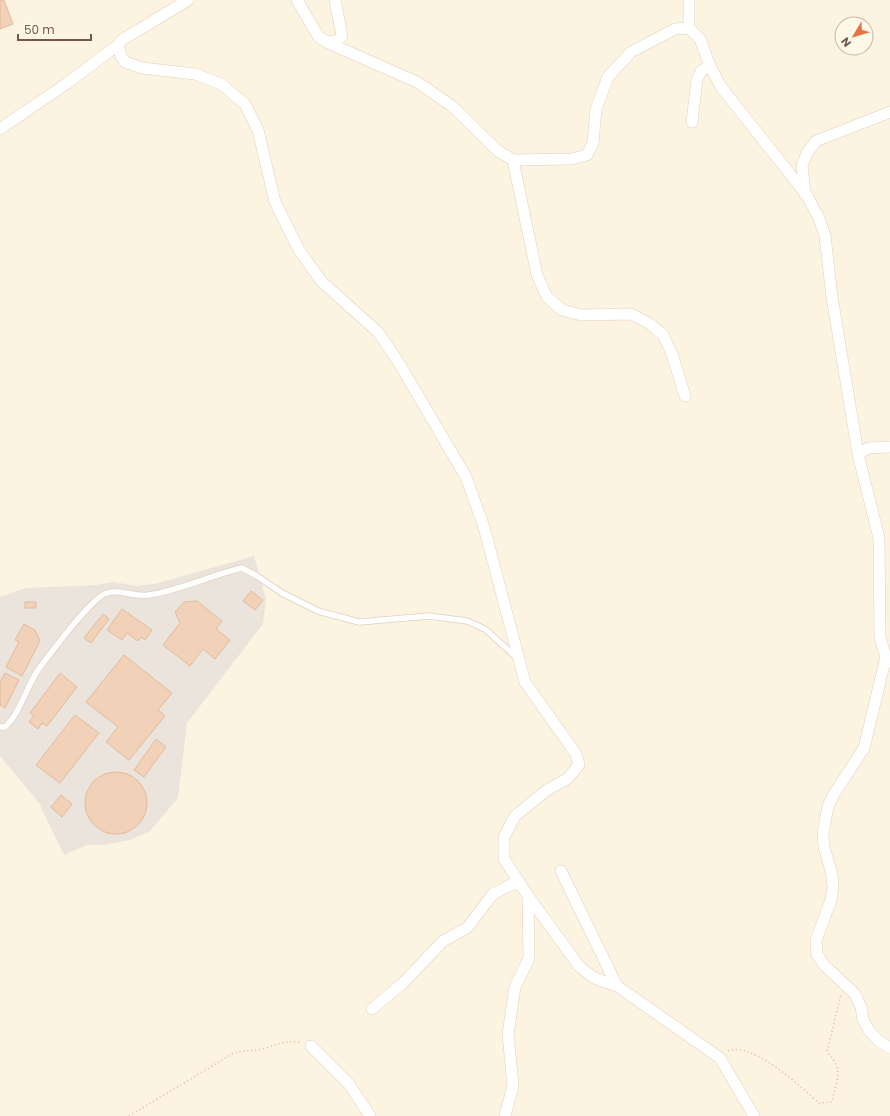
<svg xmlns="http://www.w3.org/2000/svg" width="890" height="1116" viewBox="0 0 890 1116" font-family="Poppins,sans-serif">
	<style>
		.industrial { fill: #ebe4dd }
		.building { fill: #f1d2b9; stroke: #e4ba99 }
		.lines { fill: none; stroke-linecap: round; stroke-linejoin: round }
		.lane-casing { stroke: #e0d0bd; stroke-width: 7 }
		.street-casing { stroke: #e0d0bd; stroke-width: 12 }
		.path { stroke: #d6b69c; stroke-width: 1.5; stroke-dasharray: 1 3; stroke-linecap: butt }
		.lane { stroke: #fff; stroke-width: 5.5 }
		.street { stroke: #fff; stroke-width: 11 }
	</style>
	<rect width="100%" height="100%" fill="#fcf3e1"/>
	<!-- industrial -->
	<path class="industrial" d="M254,556L266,599L263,624L187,723L178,798L150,831L130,840L104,845H87L64,855L39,803L0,756V597L26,588L96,585L113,582L138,586L158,583Z"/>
	<!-- building -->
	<path class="building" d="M0,0H4L13,24L0,29Z
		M251,591L263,600L255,610L243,601Z
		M197,601L222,621L216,629L230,640L215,659L203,649L190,666L163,645L180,623L175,612L184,602Z
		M25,602H36V608H25Z
		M122,609L152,630L145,640L141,637L138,641L127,633L122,640L107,630Z
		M103,614L109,619L91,643L84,638Z
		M24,624L35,630L40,641L22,676L6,667L19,642L15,640Z
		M124,655L172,693L158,710L165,716L129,760L106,742L118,727L86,702Z
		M5,673L19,680L5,708L0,705V682Z
		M60,673L77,687L47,726L42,723L38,729L29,722L34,716L30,713Z
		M75,715L99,733L60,783L36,765Z
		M156,739L166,747L144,777L134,770Z
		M85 803a31 31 0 1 1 62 0a31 31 0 1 1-62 0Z
		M61,795L72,804L62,817L51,807Z"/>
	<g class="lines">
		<defs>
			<path id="lane" d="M0,727H5C22,711 26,686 40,667C54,649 86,605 104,594C117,587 134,598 149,595C181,590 211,575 242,568L257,576L282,593L318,611L359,622L429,616L467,621L485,629L517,658"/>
			<path id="street" d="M188,0L122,40L118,45L121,56L125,62L142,68L195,74L221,84L245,104L258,130L275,202L299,250L322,282L378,332L399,363L466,477L484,527L525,682L576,754L579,765L567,779L547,790L515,816L504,837V859L528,896L579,966L594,978L617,986L720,1058L754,1116
				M297,0L318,36L326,42L337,41L342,36L335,0
				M689,0V28
				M326,42L417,82L452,106L498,151L513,160L571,159L587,155L593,143L596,109L608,77L631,52L675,29L689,28L700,39L710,66L721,87L806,194L819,218L825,236L832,297L858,454L879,538L880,638L886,657L890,662
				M692,122L697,80L701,71L710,66
				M0,129L66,84L118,45
				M513,160L537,275L547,297L562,310L581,315L631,314L650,324L663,335L672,354L685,396
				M805,194L802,166L807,153L816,141L890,112
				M858,454L868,448L890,447
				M886,657L864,748L834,794L828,806L823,833L824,847L832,874L833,887L831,900L816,940L817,954L824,965L855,994L861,1007L863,1020L870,1032L879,1041L890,1048
				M561,871L617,986
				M372,1009L404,982L443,941L467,928L493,894L518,881
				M311,1046L349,1084L370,1116
				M505,1116L513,1086L508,1034L515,987L529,958L528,896"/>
		</defs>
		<!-- lane casing -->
		<use href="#lane" class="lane-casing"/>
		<!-- street casing -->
		<use href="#street" class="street-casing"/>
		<!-- path -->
		<path class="path" d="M728,1051C753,1041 802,1088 819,1103L832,1102C836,1079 845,1071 827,1052L841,994
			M129,1116L232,1054C242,1050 247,1051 257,1050C272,1048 286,1038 301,1043"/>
		<!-- lane -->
		<use href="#lane" class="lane"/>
		<!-- street -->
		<use href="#street" class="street"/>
	</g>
	<!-- north arrow -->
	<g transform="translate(854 36) rotate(232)"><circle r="19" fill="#fff7e7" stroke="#c7b8a7"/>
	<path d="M0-3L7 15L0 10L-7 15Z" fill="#e77246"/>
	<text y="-6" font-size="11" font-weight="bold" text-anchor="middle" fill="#735a48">N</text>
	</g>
	<!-- scale -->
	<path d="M18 34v6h73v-6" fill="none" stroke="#735a48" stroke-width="2"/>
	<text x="24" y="34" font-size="12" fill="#735a48" stroke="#fff7e7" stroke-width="3" paint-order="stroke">50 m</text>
</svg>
